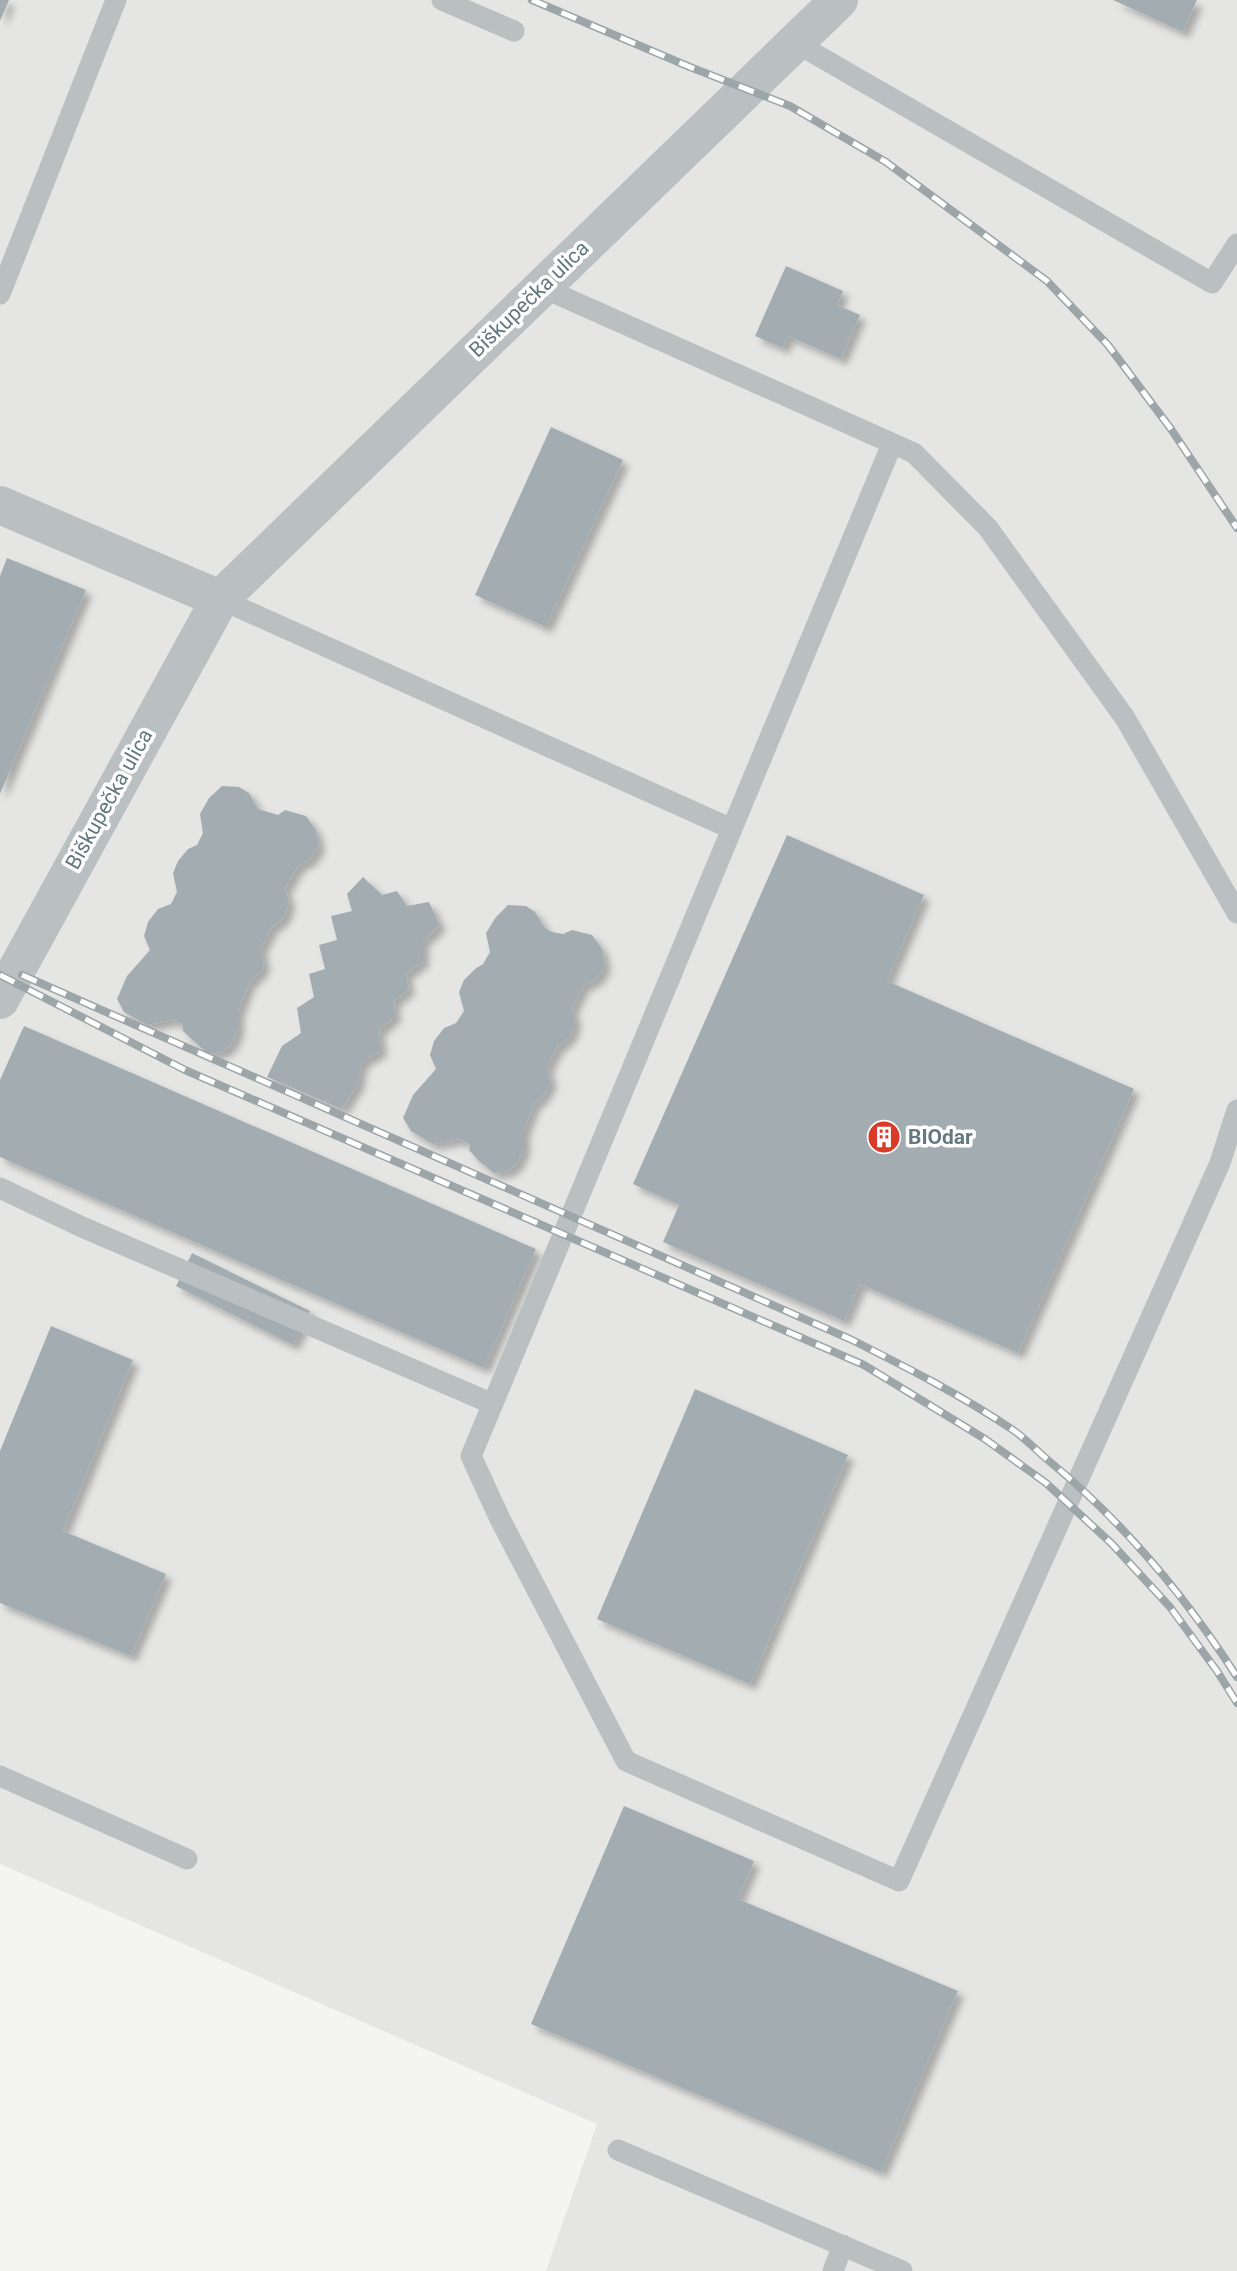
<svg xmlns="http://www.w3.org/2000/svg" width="1237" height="2271" viewBox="0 0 1237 2271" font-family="Roboto,sans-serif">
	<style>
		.built { fill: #e5e5e4 }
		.building { fill: #a3adb1; filter: url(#shadow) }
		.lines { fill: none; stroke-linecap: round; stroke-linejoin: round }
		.service { stroke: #bac0c2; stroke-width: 21 }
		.minor { stroke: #bac0c2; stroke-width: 38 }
		.rail-casing { stroke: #9ca5a8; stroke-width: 8 }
		.rail { stroke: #fff; stroke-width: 5; stroke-dasharray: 16; stroke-linecap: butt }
		.labels { text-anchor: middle; stroke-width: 7; stroke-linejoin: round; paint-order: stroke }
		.street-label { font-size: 21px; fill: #647880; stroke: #fff }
		.poi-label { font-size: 21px; font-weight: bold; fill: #647880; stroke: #fff; text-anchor: start }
	</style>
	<defs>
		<filter id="shadow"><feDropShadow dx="6" dy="6" stdDeviation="3.5" flood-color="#0004"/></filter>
	</defs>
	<rect width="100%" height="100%" fill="#f4f4f0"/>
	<!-- built -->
	<path class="built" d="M0,0H1237V2271H546L597,2124L0,1864Z"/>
	<!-- building -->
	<path class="building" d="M0,0H9L0,21Z
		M1113,0H1197L1183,32Z
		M786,266L843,291L837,305L860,315L841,359L788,336L783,348L755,336Z
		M551,427L623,460L546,627L475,595Z
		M7,558L86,590L0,794V576Z
		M222,786L239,787L249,793L258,809L278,815L285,810L306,816L316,830L319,846L310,860L298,866L285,889L289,900L287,911L282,920L272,927L261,948L264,964L262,970L249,983L238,1012V1030L231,1045L222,1052L208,1054L183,1031V1024L173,1020L147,1025L124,1012L117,999L127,976L150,950L144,936L148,922L158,909L171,904L177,892L173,873L178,861L188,849L197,845L203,833L200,814L209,798Z
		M787,835L924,895L887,981L1134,1089L1018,1353L860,1284L844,1321L663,1242L679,1205L633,1184Z
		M363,877L382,895L397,891L407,906L429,902L440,925L423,941V961L406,974L409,989L394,1001L395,1016L379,1030L381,1051L362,1062L358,1084L342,1109L267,1077L282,1046L301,1033L297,1008L314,997L309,974L325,969L319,945L337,940L331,916L352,911L347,894Z
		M508,905L526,906L535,912L545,928L552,932L563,934L572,930L592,935L602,949L605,966L597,979L584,985L572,1008L575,1019L573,1030L568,1039L558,1046L547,1067L551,1083L541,1099L535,1102L524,1130V1149L517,1164L508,1171L494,1173L479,1161L469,1150L470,1144L459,1139L433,1144L411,1131L403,1118L413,1095L436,1069L430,1055L434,1041L444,1028L456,1023L464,1011L459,992L464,980L475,969L483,964L490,952L486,933L496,917Z
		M24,1026L536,1249L484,1368L0,1157V1080Z
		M192,1253L310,1311L293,1345L176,1286Z
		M51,1326L133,1360L63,1531L166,1574L131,1656L0,1603V1451Z
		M695,1389L848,1455L750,1684L597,1619Z
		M624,1806L754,1861L738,1899L958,1991L881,2172L531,2024Z"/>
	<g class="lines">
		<!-- service -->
		<path class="service" d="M442,0L514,31
			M796,43L1212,283L1237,244
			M541,287L914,453L988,528L1125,718L1237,913
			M0,294L116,0
			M892,444L471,1456L500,1519L626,1761L899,1881L1220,1163L1237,1110
			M220,599L732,829
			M0,1188L82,1227L493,1404
			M0,1776L187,1859
			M618,2150L902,2271
			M833,2271L843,2245"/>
		<!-- minor -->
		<path class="minor" d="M0,505L220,599
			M0,1000L220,599L839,0"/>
		<defs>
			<path id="rail" d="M532,0L690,67L790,106L886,162L1047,281L1108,345L1171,429L1237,528
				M0,975L185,1070L864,1365L985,1439L1046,1483L1111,1543L1170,1607L1217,1671L1237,1703
				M22,975L850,1339C906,1367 961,1395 1013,1430C1026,1439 1037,1451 1049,1461C1122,1521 1186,1597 1237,1677"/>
		</defs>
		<!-- rail casing -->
		<use href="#rail" class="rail-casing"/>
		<!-- rail -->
		<use href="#rail" class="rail"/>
	</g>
	<!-- icons -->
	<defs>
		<symbol id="building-disc" viewBox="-11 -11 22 22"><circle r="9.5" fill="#da3a2a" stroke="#fff"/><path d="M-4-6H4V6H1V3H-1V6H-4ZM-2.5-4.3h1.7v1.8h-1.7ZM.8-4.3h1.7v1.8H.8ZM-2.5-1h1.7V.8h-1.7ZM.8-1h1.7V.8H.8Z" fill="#fff"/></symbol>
	</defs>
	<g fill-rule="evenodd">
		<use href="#building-disc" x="865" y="1118" width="38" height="38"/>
	</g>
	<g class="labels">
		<!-- street labels -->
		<g class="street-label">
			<text transform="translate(529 299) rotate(-44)" y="7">Biškupečka ulica</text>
			<text transform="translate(109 799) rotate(-61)" y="7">Biškupečka ulica</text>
		</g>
		<!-- poi labels -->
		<g class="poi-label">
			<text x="908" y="1144">BIOdar</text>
		</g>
	</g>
</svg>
